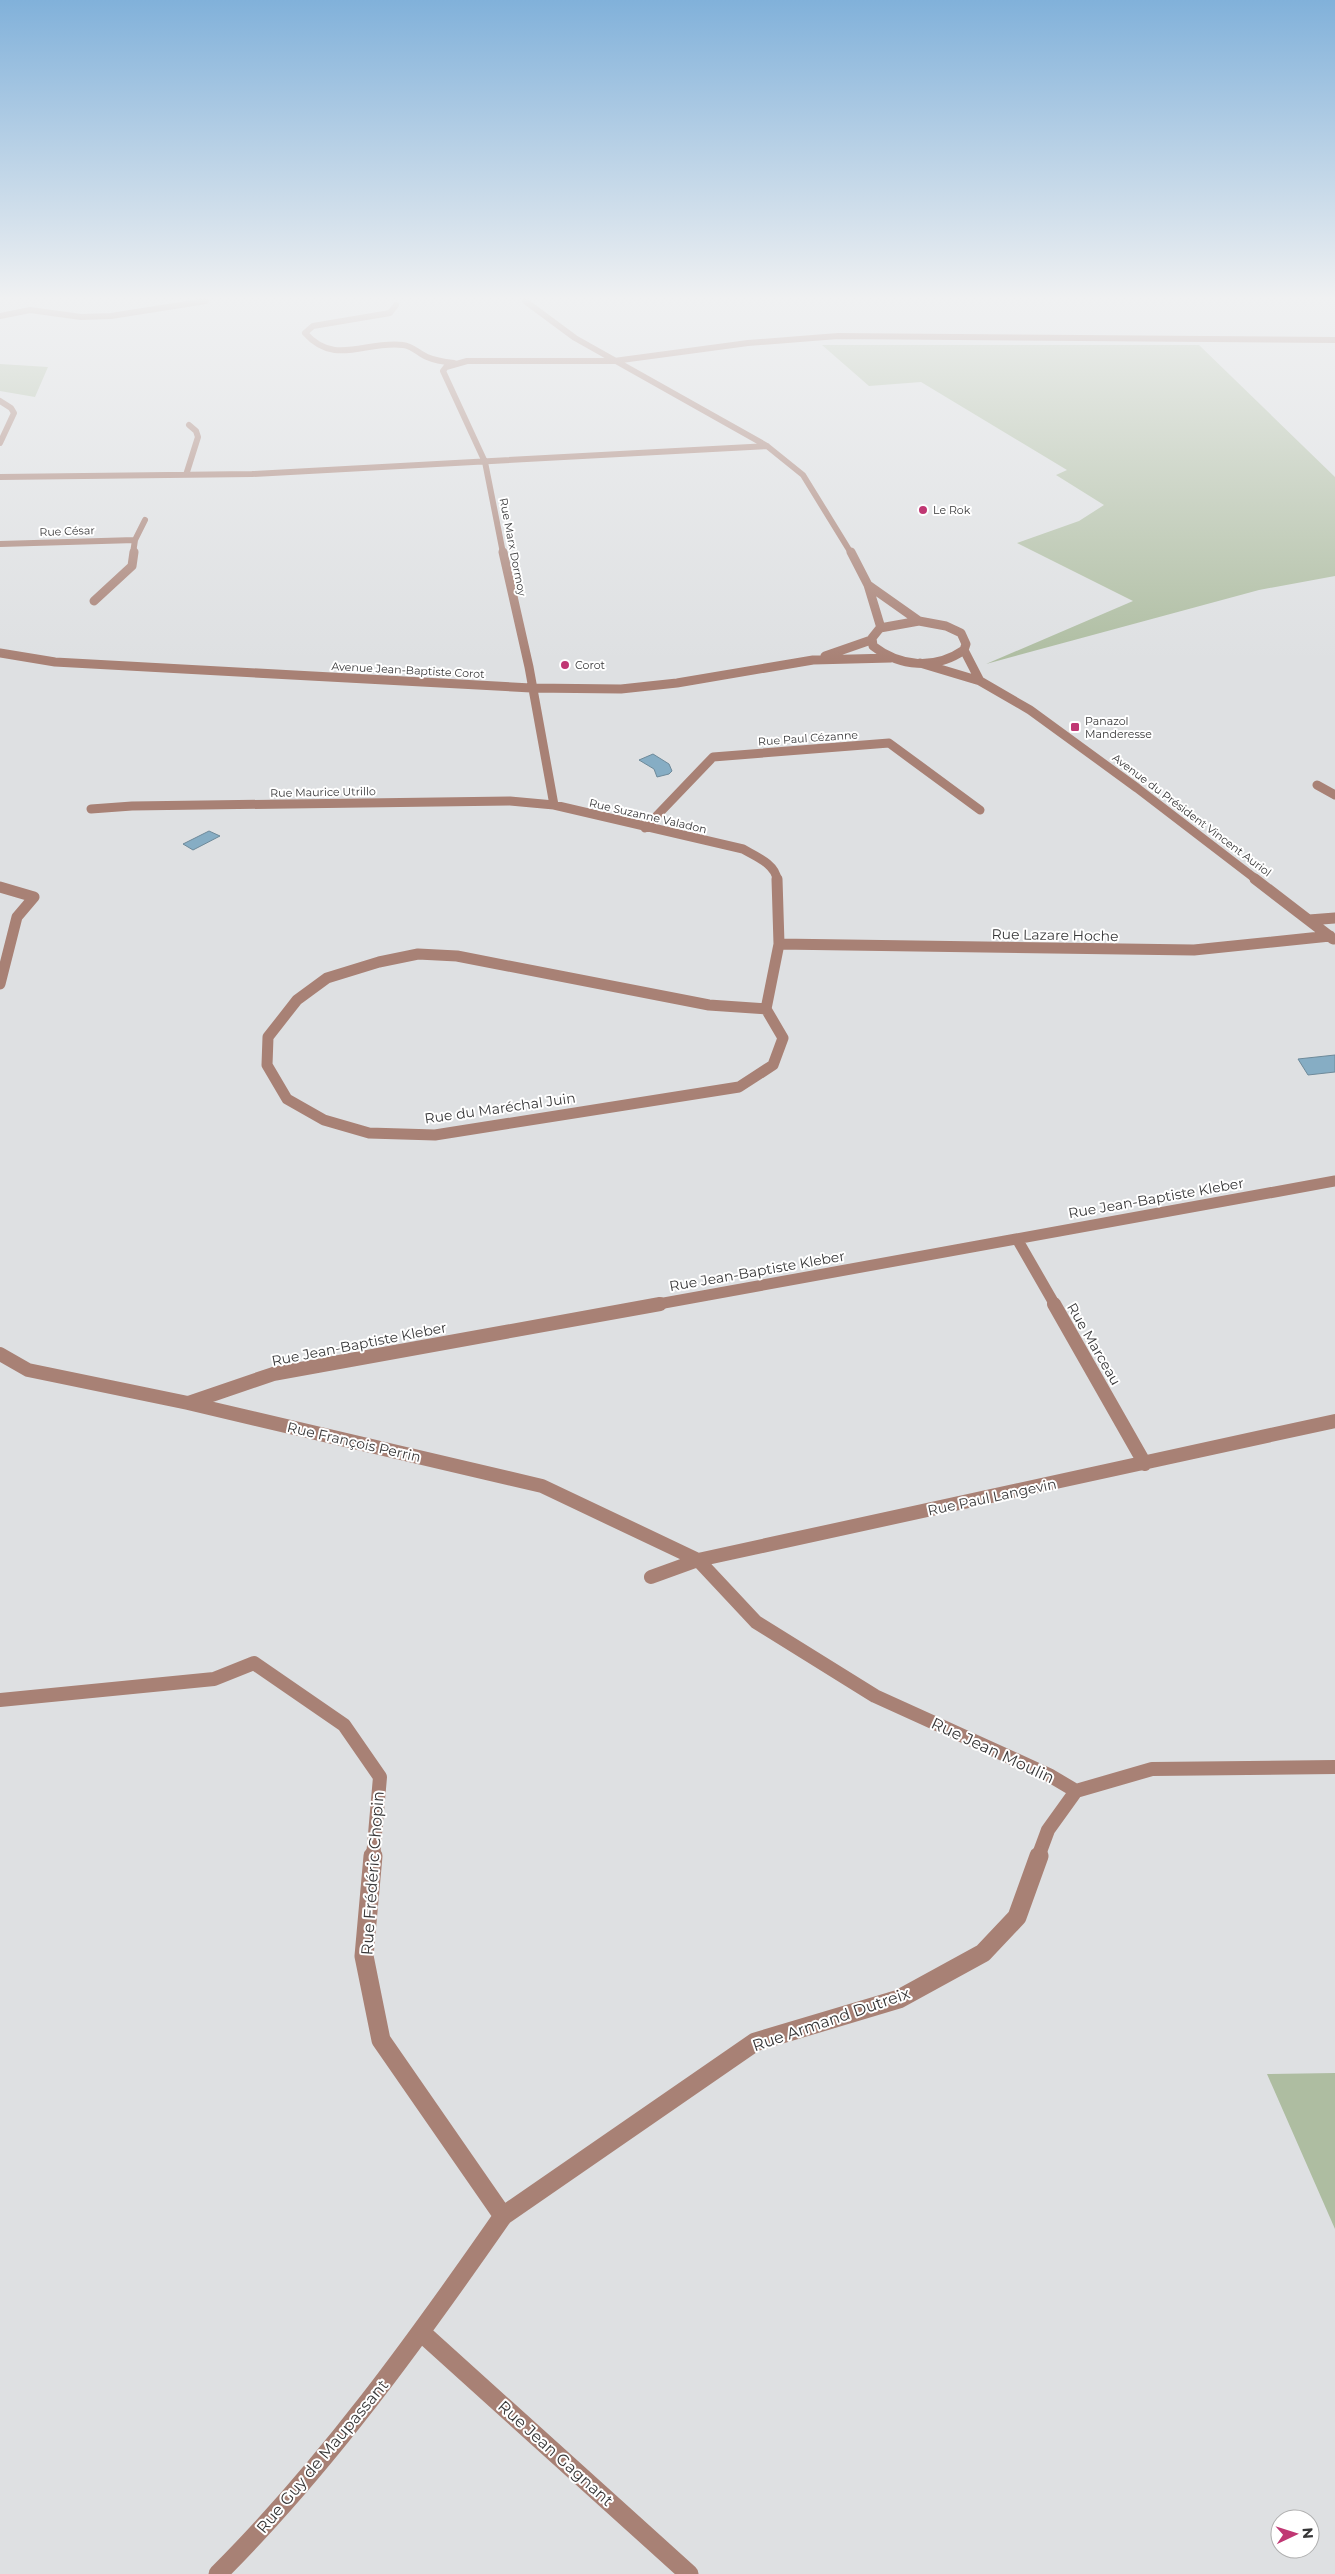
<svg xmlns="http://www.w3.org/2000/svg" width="1335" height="2574" viewBox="0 0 1335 2574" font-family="Montserrat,sans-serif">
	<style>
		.green { fill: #aebda1 }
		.water { fill: #86adc4; stroke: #6e8a9a }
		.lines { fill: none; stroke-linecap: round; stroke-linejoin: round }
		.minor-far4 { stroke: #a88175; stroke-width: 6 }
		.minor-far3 { stroke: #a88175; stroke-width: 9 }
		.minor-far2 { stroke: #a88175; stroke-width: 11 }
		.minor-far1 { stroke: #a88175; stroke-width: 14 }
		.minor { stroke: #a88175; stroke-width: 19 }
		.poi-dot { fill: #c03773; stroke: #fff; stroke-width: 2 }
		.labels { text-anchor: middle; stroke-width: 4; stroke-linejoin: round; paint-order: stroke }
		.far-poi-label { font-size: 11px; fill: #373738; stroke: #fff; text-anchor: start }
		.far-street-label { font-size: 11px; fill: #373738; stroke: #fff }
		.street-label { font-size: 14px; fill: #373738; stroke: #fff }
		.near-street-label { font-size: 16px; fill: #373738; stroke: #fff }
	</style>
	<rect width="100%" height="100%" fill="#dee0e2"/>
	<!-- green -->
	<path class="green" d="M822,345H1199L1335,477V576L1259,590L986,664L1133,601L1017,543L1079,521L1104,505L1056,475L1067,470L921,382L869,386Z
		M0,364L48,367L35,397L0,391Z
		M1335,2073V2229L1267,2074Z"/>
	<!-- water -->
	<path class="water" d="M653,754L669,764L672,771L669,774L657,777L654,769L639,760Z
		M209,831L220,836L193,850L183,844Z
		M1335,1055V1072L1308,1075L1298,1059Z"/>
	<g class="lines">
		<!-- minor-far4 -->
		<path class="minor-far4" d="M525,301L575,338L767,446L803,475L851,553
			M396,305L390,313L313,326L305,333C335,367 366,340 403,345C413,346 419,354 427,357C436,361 445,362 454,363
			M0,316L30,310L81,317L111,316L206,301
			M0,401L11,408L14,413L0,443
			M186,475L198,437L196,431L189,425
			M0,477L252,474L767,446
			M135,540L145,520
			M0,544L135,540L133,553
			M503,553L485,462L443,371L446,367L467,361H614L748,343L838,336L1335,340"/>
		<!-- minor-far3 -->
		<path class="minor-far3" d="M503,552L529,667L554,805L743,849C755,856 776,864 777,880
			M851,552L868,585L881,628
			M868,585L919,621
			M94,601L132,566L134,552
			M919,621L946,626L961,633L966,644L964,650C935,670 900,667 873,646L872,638L880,628Z
			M964,650L980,681
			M0,653L55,662L531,688L621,689L677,683L813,660L891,658
			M825,656L871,640
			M920,663L980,681L1030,710L1137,788L1257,880
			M1317,785L1335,795
			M91,809L132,806L510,801L554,805
			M645,828L713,757L889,743L980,810"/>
		<!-- minor-far2 -->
		<path class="minor-far2" d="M1255,879L1333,939
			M0,887L34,897L17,917L0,984
			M1309,920L1335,918
			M779,944L1194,950L1330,936
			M418,954L457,956L709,1005L766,1009L783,1038L773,1065L739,1087L435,1135L369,1133L324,1120L287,1099L267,1065L268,1037L297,1000L327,978L379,962Z
			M766,1009L779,944L777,879
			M1017,1239L1055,1305
			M653,1305L1335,1181"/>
		<!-- minor-far1 -->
		<path class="minor-far1" d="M1054,1304L1145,1464
			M0,1354L28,1370L188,1403L542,1486L698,1560L756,1622L875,1696L1049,1775L1076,1791L1152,1769L1335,1767
			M188,1403L273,1374L660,1304
			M651,1577L698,1560L1335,1421
			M0,1700L214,1679L254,1663L344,1725L380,1777L373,1857
			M1038,1857L1048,1830L1076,1791"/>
		<!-- minor -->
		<path class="minor" d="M503,2216L755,2042L899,1999L983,1953L1017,1917L1039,1856
			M422,2333L689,2574
			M218,2574C326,2466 416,2341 503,2216L381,2040L364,1956L373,1856"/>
	</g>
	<!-- sky -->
	<linearGradient id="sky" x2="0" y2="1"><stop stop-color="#81b1da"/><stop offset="0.45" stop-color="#f0f1f2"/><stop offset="1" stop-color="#f0f1f2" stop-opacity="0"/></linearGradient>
	<rect width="1335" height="662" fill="url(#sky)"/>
	<!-- markers -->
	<g class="poi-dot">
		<circle cx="923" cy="510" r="5"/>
		<circle cx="565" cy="665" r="5"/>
		<rect x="1070" y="722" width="10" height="10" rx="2.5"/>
	</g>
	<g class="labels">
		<!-- far-poi labels -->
		<g class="far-poi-label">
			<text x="933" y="514">Le Rok</text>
			<text x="575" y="669">Corot</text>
			<text x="1085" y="725">Panazol<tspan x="1085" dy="13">Manderesse</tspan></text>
		</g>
		<!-- far-street labels -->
		<g class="far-street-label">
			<text transform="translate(67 531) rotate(-2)" y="4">Rue César</text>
			<text transform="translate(513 547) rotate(79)" y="4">Rue Marx Dormoy</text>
			<text transform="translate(408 670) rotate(3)" y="4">Avenue Jean-Baptiste Corot</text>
			<text transform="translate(808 738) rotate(-4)" y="4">Rue Paul Cézanne</text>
			<text transform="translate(323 792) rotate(-1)" y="4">Rue Maurice Utrillo</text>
			<text transform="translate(1192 815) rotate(37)" y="4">Avenue du Président Vincent Auriol</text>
			<text transform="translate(648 816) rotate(13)" y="4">Rue Suzanne Valadon</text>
		</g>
		<!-- street labels -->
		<g class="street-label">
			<text transform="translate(1055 935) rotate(1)" y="5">Rue Lazare Hoche</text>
			<text transform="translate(500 1108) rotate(-8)" y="5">Rue du Maréchal Juin</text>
			<text transform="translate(1156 1198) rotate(-10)" y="5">Rue Jean-Baptiste Kleber</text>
			<text transform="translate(757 1271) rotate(-10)" y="5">Rue Jean-Baptiste Kleber</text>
			<text transform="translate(359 1344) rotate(-11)" y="5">Rue Jean-Baptiste Kleber</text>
			<text transform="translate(1094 1344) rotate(60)" y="5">Rue Marceau</text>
			<text transform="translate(354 1442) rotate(13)" y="5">Rue François Perrin</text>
			<text transform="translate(992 1497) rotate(-12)" y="5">Rue Paul Langevin</text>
		</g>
		<!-- near-street labels -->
		<g class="near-street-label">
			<text transform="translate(993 1750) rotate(25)" y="6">Rue Jean Moulin</text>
			<text transform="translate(372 1873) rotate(-86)" y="6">Rue Frédéric Chopin</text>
			<text transform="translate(831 2019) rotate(-19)" y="6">Rue Armand Dutreix</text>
			<text transform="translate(556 2453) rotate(42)" y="6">Rue Jean Gagnant</text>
			<text transform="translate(322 2456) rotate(-50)" y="6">Rue Guy de Maupassant</text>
		</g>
	</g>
	<!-- north arrow -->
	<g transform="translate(1295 2534) rotate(86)"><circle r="24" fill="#ffffff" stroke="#afafaf"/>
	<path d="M0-4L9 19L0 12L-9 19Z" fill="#c03773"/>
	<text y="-8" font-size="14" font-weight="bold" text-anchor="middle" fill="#373738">N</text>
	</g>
</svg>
